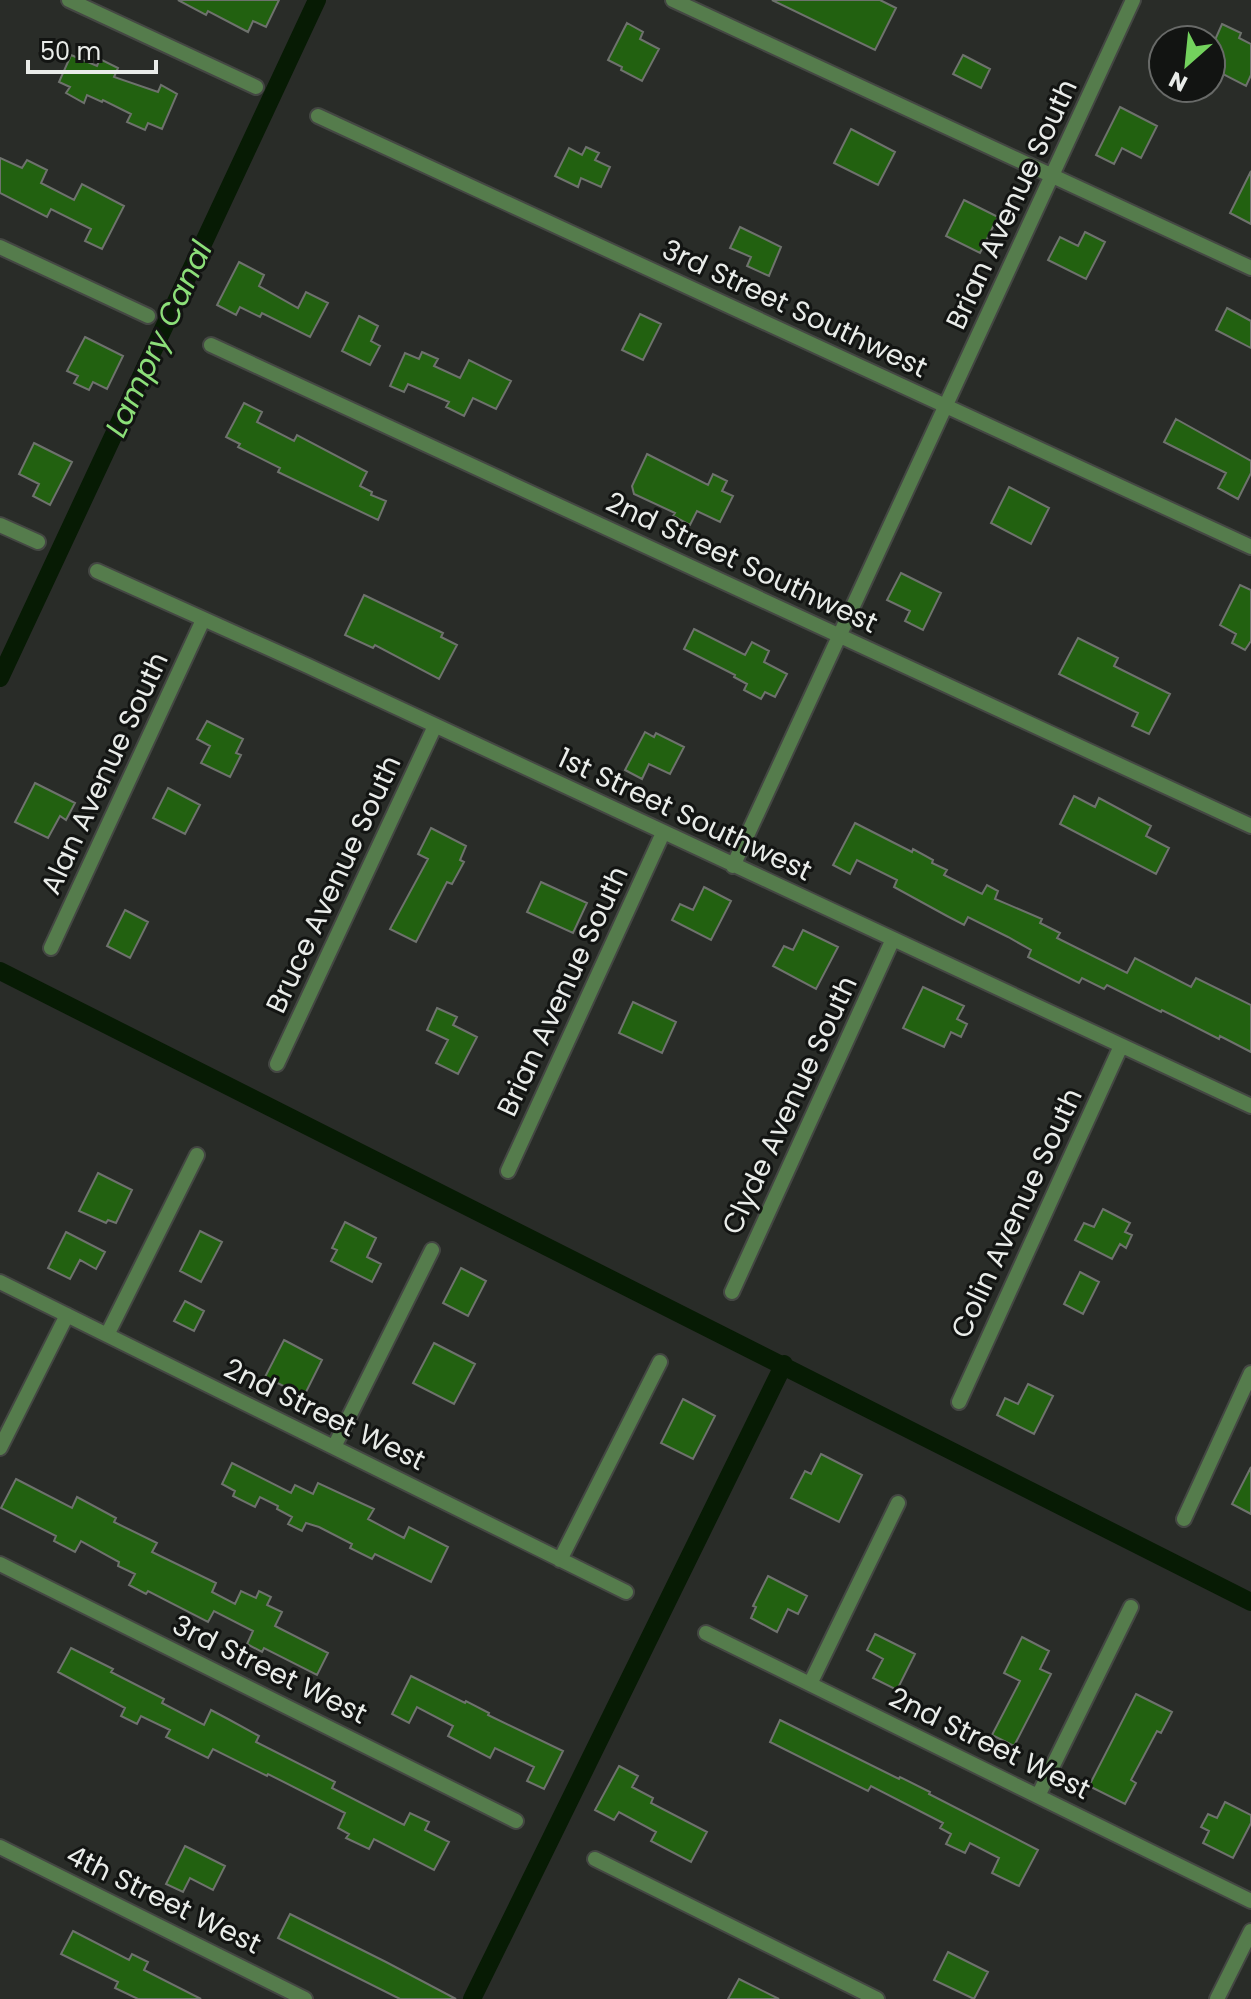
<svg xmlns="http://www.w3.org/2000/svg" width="1251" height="1999" viewBox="0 0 1251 1999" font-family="Poppins,sans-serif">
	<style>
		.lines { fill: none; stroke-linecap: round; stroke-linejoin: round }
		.canal { stroke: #071b04; stroke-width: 18 }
		.building { fill: #226110; stroke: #6e726d; stroke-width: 2 }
		.street-casing { stroke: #444743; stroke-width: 18 }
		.street { stroke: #557c4c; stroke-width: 14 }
		.labels { text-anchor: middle; stroke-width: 6; stroke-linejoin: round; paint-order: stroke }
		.street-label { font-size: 28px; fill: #e9ece9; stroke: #121412 }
		.water-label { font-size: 30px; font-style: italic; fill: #8cdf79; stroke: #121412 }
	</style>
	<rect width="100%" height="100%" fill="#292c28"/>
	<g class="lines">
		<!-- canal -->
		<path class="canal" d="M0,678L317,0
			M0,971L1251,1602
			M472,1999L784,1364"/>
	</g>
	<!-- building -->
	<path class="building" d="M178,0H279L266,27L253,21L248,32L208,11L206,15Z
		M772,0H880L896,8L875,50Z
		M627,23L643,32L640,39L659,49L642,81L621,70L622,67L608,60Z
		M1222,24L1241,33L1239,38L1251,44V75L1246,86L1211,68V49Z
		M71,55L97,66L100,59L118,68L114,77L158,92L161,85L177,94L162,129L148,123L145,130L127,122L131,114L103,100L102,102L87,95L84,103L66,93L70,87L59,82Z
		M963,55L990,69L981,88L953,74Z
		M1120,107L1157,126L1141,158L1122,148L1114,164L1096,155Z
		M851,129L895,152L878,185L834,163Z
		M586,147L599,153L595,160L610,167L601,187L581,178L578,187L555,176L569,148L582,155Z
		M0,158L22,168L27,160L47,170L41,183L74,200L82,184L124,206L102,249L85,241L91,229L51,209L47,217L0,193Z
		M1251,171V224L1230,213Z
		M964,200L998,217L980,253L946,236Z
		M740,227L781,247L769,276L747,266L751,257L730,248Z
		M1085,232L1105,242L1086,279L1048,260L1060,237L1078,246Z
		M239,262L264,275L259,286L298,308L306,292L328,303L310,337L262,313L260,317L240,307L236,315L217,305Z
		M1227,308L1251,321V348L1216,330Z
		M640,314L661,324L643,360L622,350Z
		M359,316L378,326L371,341L380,346L370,365L342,351Z
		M85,337L123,356L107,389L93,382L89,390L74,383L78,376L67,371Z
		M422,352L438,359L434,366L460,378L469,360L511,381L496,409L473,398L464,416L446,407L449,402L408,384L404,392L390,386L405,353L419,359Z
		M244,403L262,412L257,422L294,441L297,435L367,472L360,486L372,492L371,495L386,501L378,520L278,472L280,468L238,447L240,444L226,437Z
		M1176,419L1251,461V473L1238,499L1218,488L1226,473L1164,442Z
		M34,443L72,462L50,505L33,496L39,484L19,474Z
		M647,454L708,485L713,474L727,481L722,491L733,496L720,522L697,511L690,525L673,516L675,513L634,494L632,486Z
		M1009,487L1049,508L1031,544L991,523Z
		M901,573L941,593L923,630L905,621L910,611L887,600Z
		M1240,585L1251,590V641L1245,650L1232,643L1236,634L1220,625Z
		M364,595L443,633L441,637L457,645L439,679L375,645L373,648L345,635Z
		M694,629L745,655L752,642L769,651L764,662L787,674L775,697L765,692L761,699L744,690L747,684L734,677L735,675L684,649Z
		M1078,638L1118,658L1114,666L1170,694L1149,734L1132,726L1138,713L1059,674Z
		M207,721L243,739L236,753L241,755L230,777L201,763L210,746L197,739Z
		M645,732L654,737L656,733L684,747L670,774L649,764L642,779L625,770Z
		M35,783L75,803L66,820L60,816L48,838L15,822Z
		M168,788L200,805L185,834L153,818Z
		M1074,796L1095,807L1099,798L1151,826L1146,836L1169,848L1156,874L1060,824Z
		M855,823L912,852L913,849L933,860L932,863L947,870L944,875L982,894L987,885L998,891L995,899L1042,919L1040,923L1060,933L1057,938L1127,973L1135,958L1191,987L1196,978L1251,1005V1052L1220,1036L1219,1039L1162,1010L1161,1012L1107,985L1104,989L1082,978L1079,983L1028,957L1031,950L1008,937L968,917L964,925L947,916L894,887L897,880L857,860L850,874L833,865Z
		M431,828L466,846L460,860L464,862L452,884L447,882L416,942L390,929L428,859L418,854Z
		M541,882L587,903L573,933L527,912Z
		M704,887L731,901L711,940L672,920L680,904L693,910Z
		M125,910L148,922L130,958L107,946Z
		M803,930L838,947L816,989L773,966L784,946L793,950Z
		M923,987L964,1006L957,1019L967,1024L961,1037L951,1032L944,1047L903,1028Z
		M633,1002L676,1022L662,1053L619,1033Z
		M437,1008L457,1017L453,1025L477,1037L458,1074L436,1063L448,1040L427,1030Z
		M98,1173L132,1190L116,1223L108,1220L106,1223L79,1211Z
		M1103,1209L1130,1223L1125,1232L1132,1235L1126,1248L1120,1244L1112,1259L1075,1240L1084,1223L1094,1227Z
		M345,1222L376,1238L367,1257L381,1264L372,1282L331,1261L337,1250L332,1248Z
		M200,1231L222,1242L201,1282L180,1271Z
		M66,1232L105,1252L96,1269L80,1260L70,1279L48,1268Z
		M461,1268L486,1281L468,1316L443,1303Z
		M1080,1272L1099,1282L1083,1314L1064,1304Z
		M185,1301L204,1311L194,1331L174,1321Z
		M284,1340L322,1360L304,1396L265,1377Z
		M434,1343L475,1364L454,1404L413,1383Z
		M1028,1384L1053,1396L1034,1434L997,1415L1005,1398L1018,1404Z
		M683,1399L715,1416L693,1459L661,1443Z
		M821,1454L862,1475L839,1522L791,1498L805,1471L811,1474Z
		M232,1463L291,1493L295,1485L313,1494L318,1483L374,1509L368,1519L404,1538L409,1527L448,1547L431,1582L375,1554L372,1559L350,1548L352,1544L319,1527L306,1523L302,1531L288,1524L292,1517L277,1509L278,1506L260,1497L255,1507L233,1496L235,1491L222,1484Z
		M1251,1467V1514L1232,1504Z
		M16,1479L72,1508L77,1497L116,1518L114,1522L157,1543L152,1552L216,1583L212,1592L235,1604L241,1591L256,1598L259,1591L271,1597L267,1605L282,1612L275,1626L328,1653L317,1675L264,1648L262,1652L247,1644L253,1631L214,1611L208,1622L148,1591L146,1594L129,1585L135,1574L118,1566L119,1562L81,1541L75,1552L54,1541L56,1536L1,1508Z
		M768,1576L807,1596L798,1614L788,1609L777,1632L751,1618L756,1607L753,1606Z
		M875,1634L915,1654L897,1690L873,1678L883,1659L867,1650Z
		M1022,1637L1049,1651L1040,1669L1051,1674L1014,1746L992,1735L1020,1681L1004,1673Z
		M71,1648L113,1669L111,1672L164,1699L162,1703L204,1725L211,1710L228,1719L259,1736L256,1742L335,1782L332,1788L404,1825L410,1813L429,1822L425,1830L449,1842L434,1870L374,1839L369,1849L346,1838L349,1834L338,1828L345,1813L268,1774L267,1776L213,1749L208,1758L166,1737L170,1730L141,1716L137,1724L121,1716L125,1708L58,1672Z
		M411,1676L465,1703L466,1701L489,1713L488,1715L563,1751L544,1789L527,1781L534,1767L495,1748L490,1758L448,1736L453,1726L417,1707L409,1723L392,1714Z
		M1136,1694L1172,1712L1161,1733L1157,1731L1131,1780L1136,1783L1125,1804L1089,1786Z
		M780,1720L899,1779L900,1777L930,1792L929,1794L1038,1850L1019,1886L992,1873L999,1858L970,1843L965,1853L946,1844L951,1834L940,1828L943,1823L871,1786L868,1791L770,1742Z
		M619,1766L638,1776L632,1787L653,1798L651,1803L707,1832L691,1862L651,1841L656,1832L619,1812L614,1820L595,1810Z
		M1225,1802L1251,1815V1823L1233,1858L1203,1843L1209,1831L1201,1827L1208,1814L1217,1818Z
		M185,1846L225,1866L213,1890L190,1878L183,1892L166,1884Z
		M290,1914L386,1962L456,1999H400L278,1938Z
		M73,1931L129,1960L132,1954L148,1962L144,1970L201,1999H138L115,1988L118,1982L61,1954Z
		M948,1952L988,1972L974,1999L934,1980Z
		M739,1979L779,1999H728Z"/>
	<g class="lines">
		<defs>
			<path id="street" d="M69,0L256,87
				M673,0L1251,268
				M318,116L1251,547
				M0,247L148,316
				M211,345L1251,826
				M0,525L38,542
				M97,571L308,666L1251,1106
				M733,866L1133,0
				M51,948L203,620
				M277,1064L435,726
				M508,1171L663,833
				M0,1282L626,1592
				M732,1292L893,939
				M107,1335L197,1155
				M959,1402L1121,1046
				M334,1447L432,1250
				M0,1448L67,1315
				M1184,1519L1251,1373
				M560,1560L660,1362
				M0,1564L516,1821
				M706,1633L1251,1901
				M810,1684L898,1503
				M1038,1796L1131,1607
				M0,1847L305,1999
				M595,1859L877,1999
				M1217,1999L1251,1931"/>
		</defs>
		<!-- street casing -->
		<use href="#street" class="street-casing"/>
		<!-- street -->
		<use href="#street" class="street"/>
	</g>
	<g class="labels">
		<!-- street labels -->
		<g class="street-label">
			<text transform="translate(1011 204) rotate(-65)" y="10">Brian Avenue South</text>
			<text transform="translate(795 308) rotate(25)" y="10">3rd Street Southwest</text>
			<text transform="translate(742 562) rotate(25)" y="10">2nd Street Southwest</text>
			<text transform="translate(104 773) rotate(-65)" y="10">Alan Avenue South</text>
			<text transform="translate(685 814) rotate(25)" y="10">1st Street Southwest</text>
			<text transform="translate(333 884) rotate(-65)" y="10">Bruce Avenue South</text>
			<text transform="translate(562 991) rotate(-65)" y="10">Brian Avenue South</text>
			<text transform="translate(789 1105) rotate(-65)" y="10">Clyde Avenue South</text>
			<text transform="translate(1016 1213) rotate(-65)" y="10">Colin Avenue South</text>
			<text transform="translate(325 1414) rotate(26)" y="10">2nd Street West</text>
			<text transform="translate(270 1669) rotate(26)" y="10">3rd Street West</text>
			<text transform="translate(990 1743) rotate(26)" y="10">2nd Street West</text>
			<text transform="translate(164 1899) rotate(26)" y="10">4th Street West</text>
		</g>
		<!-- water labels -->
		<g class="water-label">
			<text transform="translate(159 339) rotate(-65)" y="10">Lampry Canal</text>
		</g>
	</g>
	<!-- north arrow -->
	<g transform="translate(1187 64) rotate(207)"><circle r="38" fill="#121412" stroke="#686a68" stroke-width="2"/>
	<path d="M0-6L14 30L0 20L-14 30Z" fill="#73d25d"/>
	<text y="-12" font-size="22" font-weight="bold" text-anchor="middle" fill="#e9ece9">N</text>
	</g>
	<!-- scale -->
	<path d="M28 60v12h128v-12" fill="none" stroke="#e9ece9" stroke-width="4"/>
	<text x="40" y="60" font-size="24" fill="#e9ece9" stroke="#121412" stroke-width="6" paint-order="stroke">50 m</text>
</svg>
